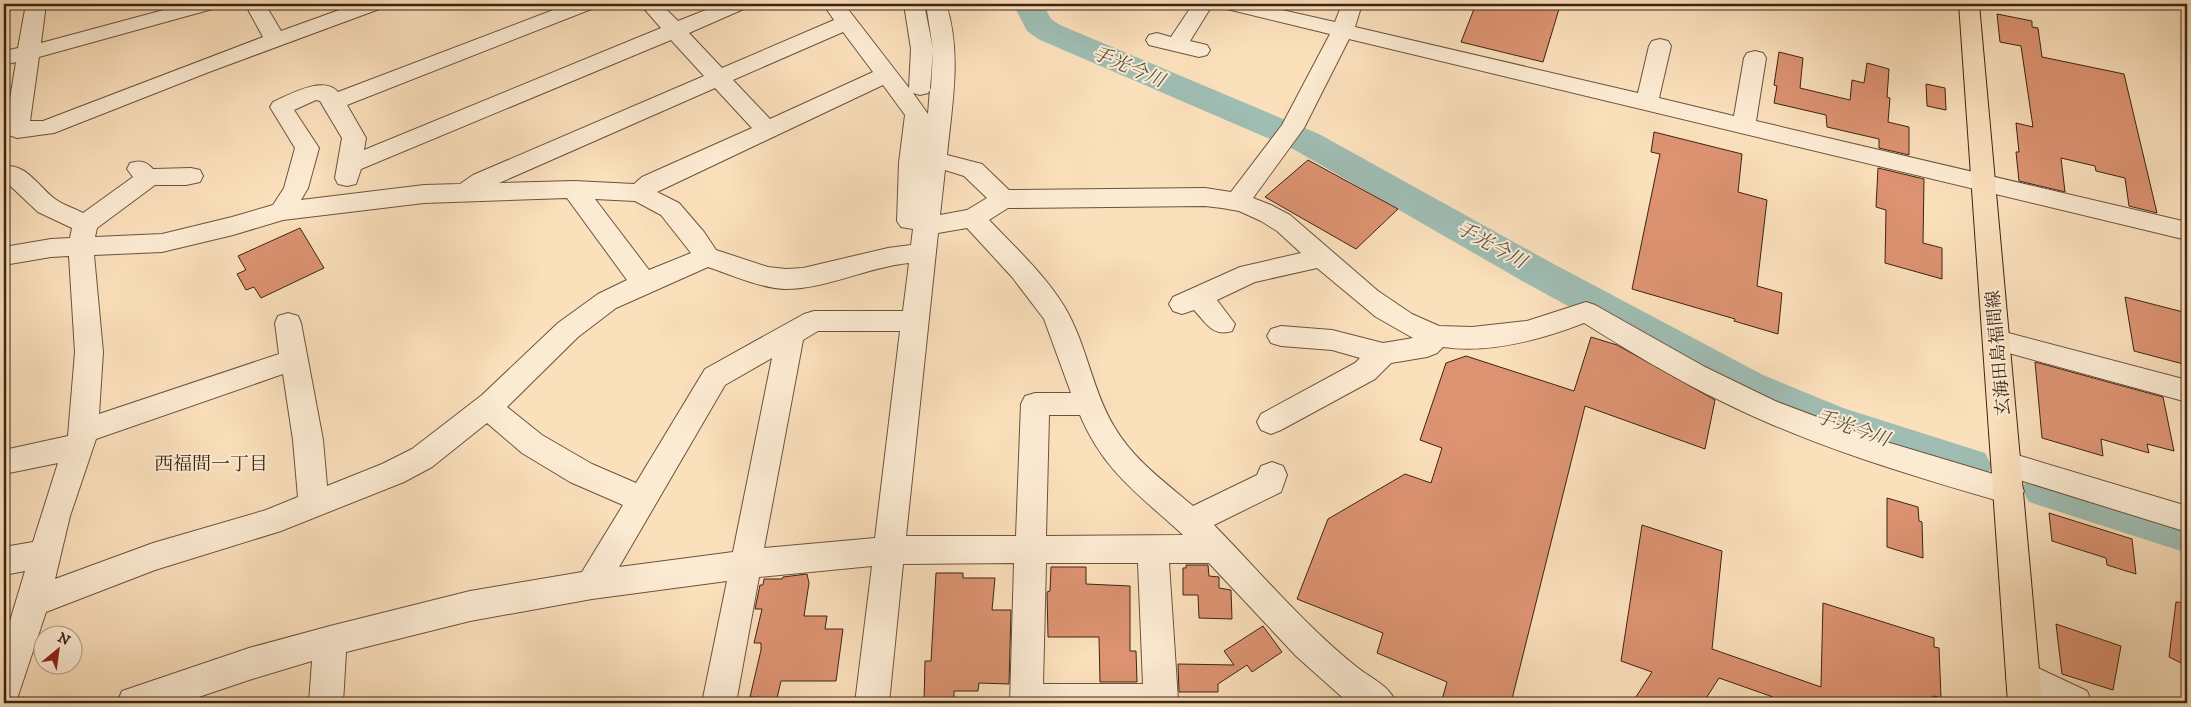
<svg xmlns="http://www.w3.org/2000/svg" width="2191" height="707" viewBox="0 0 2191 707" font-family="'IM FELL DW Pica','Noto Serif JP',serif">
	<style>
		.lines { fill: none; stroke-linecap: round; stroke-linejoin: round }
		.river { fill: #9fbdb3; fill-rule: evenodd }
		.building { fill: #dd9372; stroke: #3c2413 }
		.minor-casing { stroke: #6c533d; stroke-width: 2 }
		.major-casing { stroke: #3c2413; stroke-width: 2 }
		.minor { fill: #fcebd3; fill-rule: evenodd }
		.major { fill: #fbe0bc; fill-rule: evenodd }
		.labels { text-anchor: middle; stroke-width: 4; stroke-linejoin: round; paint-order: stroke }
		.street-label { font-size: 18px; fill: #3c2413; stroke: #fcebd3 }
		.water-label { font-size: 19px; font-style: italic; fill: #5a5243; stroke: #fcebd3 }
		.neighbourhood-label { font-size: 19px; fill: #3c2413; stroke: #fcebd3 }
	</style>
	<rect width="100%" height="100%" fill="#fbe0bc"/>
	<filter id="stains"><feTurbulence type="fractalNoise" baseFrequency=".004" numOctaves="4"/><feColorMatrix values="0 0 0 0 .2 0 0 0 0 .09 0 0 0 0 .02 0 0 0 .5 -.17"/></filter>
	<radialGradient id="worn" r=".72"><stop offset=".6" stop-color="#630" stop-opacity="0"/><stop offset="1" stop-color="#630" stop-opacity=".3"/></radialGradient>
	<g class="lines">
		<!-- river -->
		<path class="river" d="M1013,4H1043L1051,19L1060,25L1319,134L1550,262L1763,375L1843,408L1985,453L1992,466L1985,479L1970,484L1816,433L1735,397L1524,282L1295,150L1038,39L1027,31Z
			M2044,470L2187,515V553L2029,502L2022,489L2029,476Z"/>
	</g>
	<!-- building -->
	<path class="building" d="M1476,4H1536L1559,9L1543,62L1461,42Z
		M1997,14L2032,21V27L2038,28L2042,57L2124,74L2157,213L2129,206L2125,178L2096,171L2095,166L2061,158L2065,192L2019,181L2016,152H2019L2016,123L2033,127L2021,46L2000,42Z
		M1779,52L1803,58L1800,88L1850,100L1852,80L1864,83L1867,63L1889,69L1887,97L1890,98L1888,122L1909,127V155L1879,148V139L1827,127L1826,115L1774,103L1777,86L1774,85Z
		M1926,84L1945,88L1946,110L1927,106Z
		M1654,132L1742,154L1738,192L1767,200L1757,286L1782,293L1778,334L1734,321L1735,319L1632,289L1660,154L1651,152Z
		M1308,160L1398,209L1356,249L1265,197Z
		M1878,168L1924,179L1923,243L1942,248V279L1885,263L1886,210L1876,207Z
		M300,228L324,268L261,298L254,287L246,290L237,274L246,270L238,256Z
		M2125,297L2187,313V365L2134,351Z
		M1591,337L1617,345L1715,400L1705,449L1585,406L1511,703H1441L1447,682L1377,653L1383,633L1297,599L1328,519L1405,474L1431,483L1442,448L1420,440L1446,363L1466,356L1574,391Z
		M2035,362L2163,397L2174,451L2147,444L2149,453L2101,439L2103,456L2042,438Z
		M1887,498L1918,507L1919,521L1922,522L1923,558L1887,547Z
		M2049,513L2132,539L2136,574L2107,565L2106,558L2052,541Z
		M1642,525L1722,551L1712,649L1821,687L1823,603L1934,638V647L1939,648L1941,698L1933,696L1934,703H1773V697L1719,678L1703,703H1632L1652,672L1621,661Z
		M1186,565H1208L1209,576L1219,577V588L1231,590L1232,619L1199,618L1198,595H1183V568H1186Z
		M1051,567H1086V584L1130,586V651H1136L1137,682H1100L1099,637H1048L1047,592L1050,591Z
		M936,573H963V578H995L992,610H1011L1009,684L979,683L978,691H954V703H924L925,661H931Z
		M807,574L809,583L804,616H827L825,629H843L836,681H781L777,698L750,697L761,650V643H754L762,609H755L760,585H763L764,579H782L783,577Z
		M2176,602L2187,603V666L2169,657Z
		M2056,624L2121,646L2113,690L2062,674Z
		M1263,626L1282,652L1252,672L1247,665L1218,684V692H1179L1178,664L1234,665L1224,651Z"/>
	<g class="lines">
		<defs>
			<path id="minor" d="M26,4H46L41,43L186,4H219L216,8L39,57L30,121H43L263,37L245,4H265L281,31L356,4H385L382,8L209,72L54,133L17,138L9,135L5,130L16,62L4,65V51L18,48Z
				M569,4H597L594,8L347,105L366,138L364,150L661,28L640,4H661L678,21L721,4H749L746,8L689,33L722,68L834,20L823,4H844L909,88L911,49L904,4H924L933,49L926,4H946C962,53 952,104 947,155L982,164L1009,190L1205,188L1231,192L1282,125L1330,34L1223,8L1220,4H1256L1335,22L1342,4H1362L1355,27L1638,93L1649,46L1652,41L1660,39L1668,41L1671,46L1659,98L1734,116L1744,58L1747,53L1755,51L1763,53L1766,58L1756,121L2187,222V240L1349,39L1304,128L1253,198L1271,205L1290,215L1378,291L1412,314L1439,326L1472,327L1527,321L1586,302L1595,305L1705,367L1775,401L1870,437L2020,482L2024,491L2020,500L2009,504C1912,476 1814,447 1723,402C1675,379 1629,351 1584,323C1540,340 1490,354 1443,347L1437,353L1427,357L1391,363L1375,379L1281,430L1271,434L1261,430L1257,422L1261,414L1355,363L1360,358L1332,350L1281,346L1271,343L1267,336L1271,329L1281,326L1332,330L1383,343L1413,338L1376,317L1317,268L1255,282L1217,300L1235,324L1232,331C1213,337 1206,323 1194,310L1182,314L1173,311L1169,304L1173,297L1240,267L1301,253L1277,231L1261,221L1239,211L1222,208L1205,206L1008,208L989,220C1015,247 1044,274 1064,306C1087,344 1092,391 1115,428C1134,460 1165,482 1193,506L1257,475L1261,466L1272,462L1283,466L1287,475L1281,492L1214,525C1261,573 1305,626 1358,668C1372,679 1390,686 1396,703H1351L1342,697L1296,656L1209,563H1169L1178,700L1177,703H1010L1014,563L903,564L889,703H855L872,566L759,577L736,703H702L727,581L592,599L470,621L346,652L343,703H309L312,661L249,680L181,703H117L122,691L249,648L330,626L470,591L582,572L623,505L570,482L522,453L487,423L432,467L404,482L281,531L155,570L46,612L16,702L4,703V641L25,571L4,575V547L33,542L58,463L4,474V450L68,436L75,352L69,256L51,257L4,265V247L51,239L70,238L72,228L38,212L4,180V167C24,161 40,188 55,199C63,205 74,208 83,213L133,177L127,169L130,163C140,160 146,161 153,169L191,168L200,170L203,176L200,182L186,185H155L97,228L95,237L162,234L232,217L273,205L284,188L295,148L270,107L273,102C289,95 323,75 338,92ZM843,32L873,72L770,119L733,80ZM671,40L704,76L473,175L460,184L424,185L301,200L308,188L319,148L294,110L316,100L320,101L342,138L335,178L338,184L347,186L356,184L361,169ZM933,50L928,114L913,93L920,95L928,93L931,88ZM883,85L905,115L899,163L897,221L901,227L913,229L911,245L888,248L803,268L786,269L768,267L716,250L704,232L679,203L657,192ZM715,88L752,128L642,177L634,184L574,181L499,183ZM945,170L964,176L987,198L967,210L940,215ZM567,198L627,280L598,294L558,323L482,395L412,449L382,464L327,486L323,440L301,323L298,316L288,313L278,316L275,323L279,354L99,414L103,352L94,255L162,252L233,235L283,220L424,203ZM595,199L635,201L661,215L691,253L649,270ZM967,228L1012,277L1044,319L1071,393H1035L1025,396L1021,404L1016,536H906L938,233ZM909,263L903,311H814L804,314L705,369L636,483L592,464L542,435L507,407L578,337L616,308L708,267C732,275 760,288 785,289C828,289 867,267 909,263ZM818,331H900L875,538L764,548L803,340ZM772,358L733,552L619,567L725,385ZM283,374L293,440L298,497L266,510L153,543L55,579L70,516L96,439ZM1049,415H1080C1104,472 1140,495 1183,535L1046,536ZM1046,563H1138L1143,684H1043Z
				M1193,4H1213L1190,41L1207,45L1210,50L1207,55L1199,57L1149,45L1146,40L1149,35L1157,33L1171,37Z
				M1997,330L2187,380V402L1987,347L1983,340L1987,333Z
				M2007,452L2187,506V532L1997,473L1992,464L1997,455Z
				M2023,661L2087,691L2092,703H2041L2011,688L2006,677L2011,666Z"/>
			<path id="major" d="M1959,4H1979L2042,703H2008Z"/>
		</defs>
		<!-- minor casing -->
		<use href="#minor" class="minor-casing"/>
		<!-- major casing -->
		<use href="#major" class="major-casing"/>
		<!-- minor -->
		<use href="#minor" class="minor"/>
		<!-- major -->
		<use href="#major" class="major"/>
	</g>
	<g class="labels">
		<!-- street labels -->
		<g class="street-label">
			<text transform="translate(1998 353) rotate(-95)" y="6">玄海田島福間線</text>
		</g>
		<!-- water labels -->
		<g class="water-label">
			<text transform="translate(1129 66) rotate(23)" y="7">手光今川</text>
			<text transform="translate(1492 244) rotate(29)" y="7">手光今川</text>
			<text transform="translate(1853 427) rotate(19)" y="7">手光今川</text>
		</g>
		<!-- neighbourhood labels -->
		<g class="neighbourhood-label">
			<text x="211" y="470">西福間一丁目</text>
		</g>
	</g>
	<!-- margin -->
	<rect width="2191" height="707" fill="none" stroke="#fbe0bc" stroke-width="20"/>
	<rect x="5" y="5" width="2181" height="697" fill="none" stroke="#3c2413" stroke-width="2.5"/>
	<rect x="10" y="10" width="2171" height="687" fill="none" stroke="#3c2413"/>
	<!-- north arrow -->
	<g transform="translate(58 650) rotate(29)"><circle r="24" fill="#fcebd3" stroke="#af9b86"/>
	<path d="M0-4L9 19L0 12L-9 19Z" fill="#8f2418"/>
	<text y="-8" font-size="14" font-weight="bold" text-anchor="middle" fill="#3c2413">N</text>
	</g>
	<rect width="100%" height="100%" filter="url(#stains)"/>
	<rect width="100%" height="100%" fill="url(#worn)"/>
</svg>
